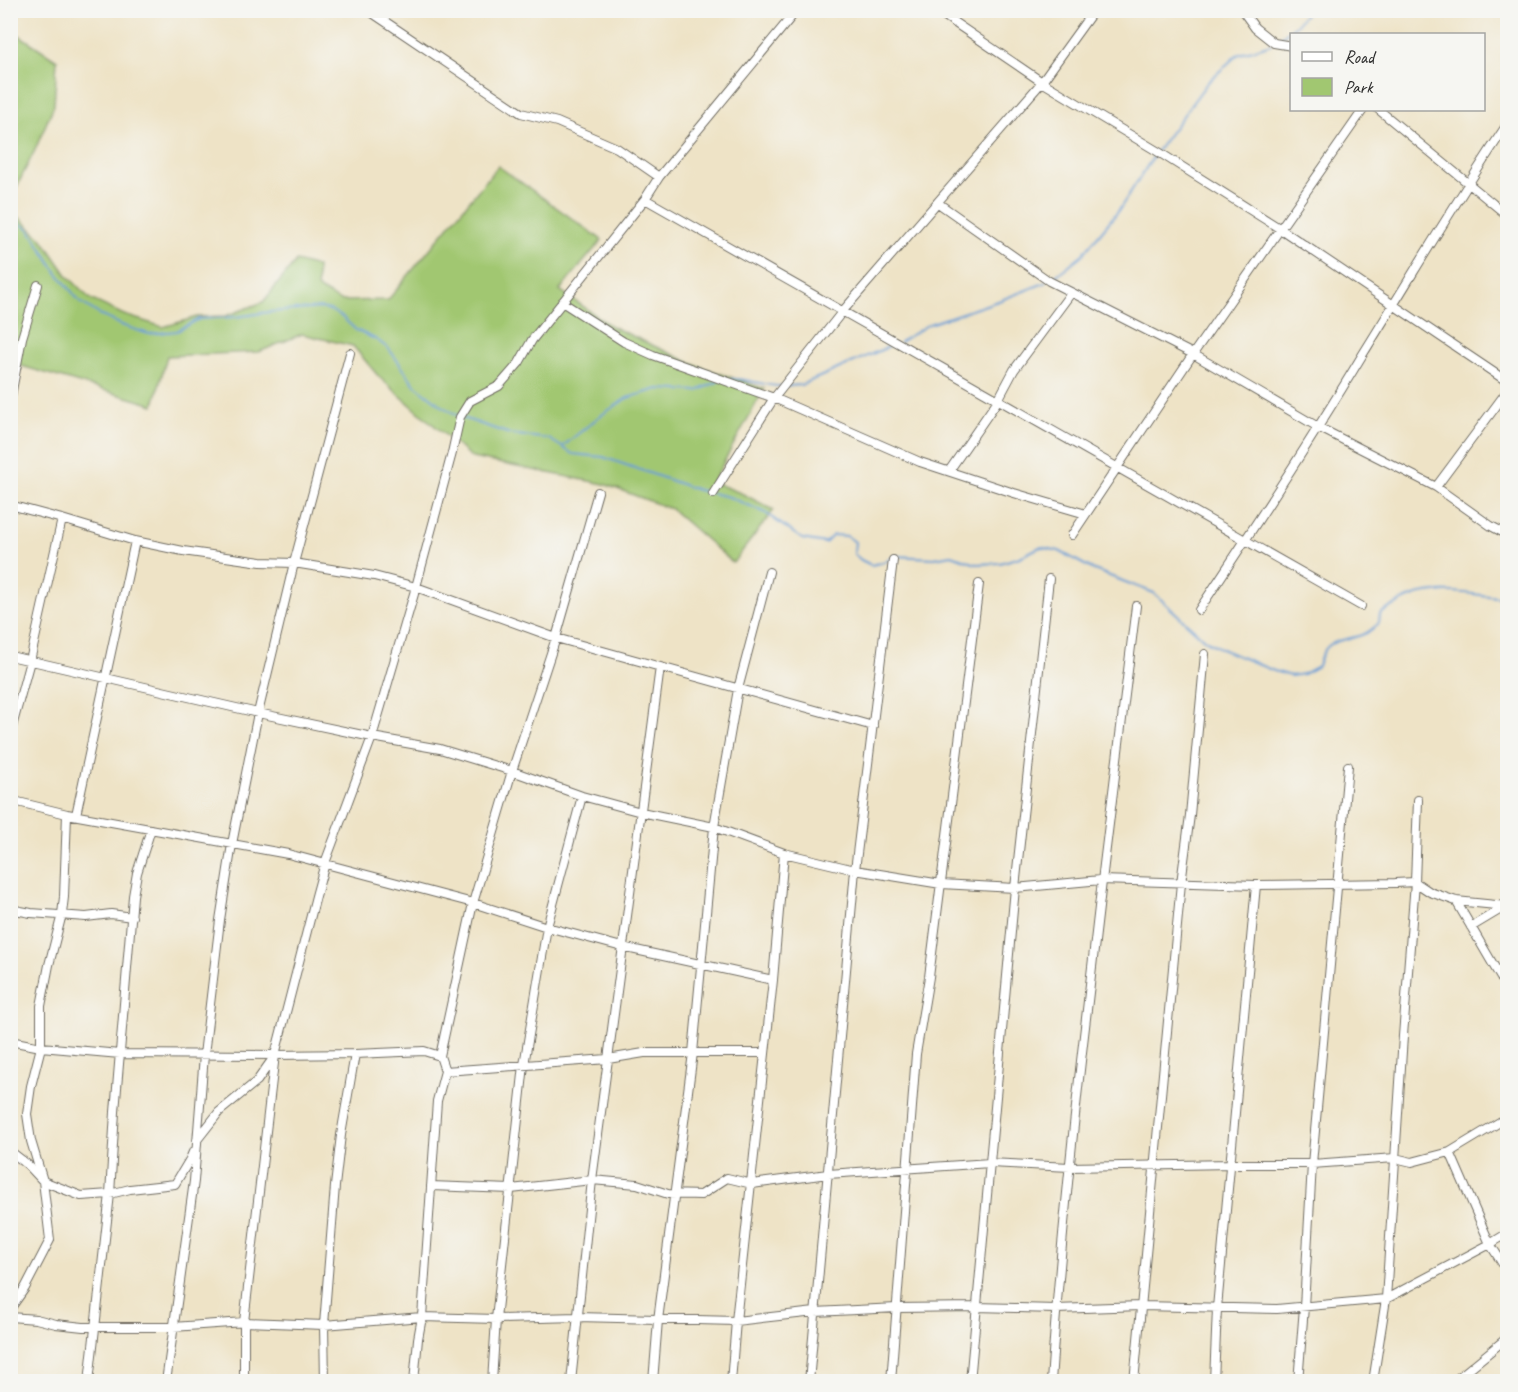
<svg xmlns="http://www.w3.org/2000/svg" width="1518" height="1392" viewBox="0 0 1518 1392" font-family="Caveat,sans-serif">
	<style>
		.green { fill: #a1c771; stroke: #66794e; stroke-width: 1.5 }
		.lines { fill: none; stroke-linecap: round; stroke-linejoin: round }
		.stream { stroke: #699dd5; stroke-width: 2 }
		.minor-casing { stroke: #6f6b61; stroke-width: 10 }
		.minor { stroke: #fff; stroke-width: 8 }
	</style>
	<rect width="100%" height="100%" fill="#f6f6f2"/>
	<filter id="ink" filterUnits="userSpaceOnUse"><feTurbulence type="fractalNoise" baseFrequency=".0167" numOctaves="2"/><feDisplacementMap in="SourceGraphic" scale="12" xChannelSelector="R" yChannelSelector="G"/><feConvolveMatrix kernelMatrix="1 2 1 2 8 2 1 2 1" color-interpolation-filters="sRGB"/></filter>
	<filter id="wash" filterUnits="userSpaceOnUse"><feTurbulence type="fractalNoise" baseFrequency=".008" numOctaves="4" result="noise"/><feDisplacementMap in="SourceGraphic" scale="24" xChannelSelector="R" yChannelSelector="G"/><feGaussianBlur stdDeviation="1.35" result="paint"/><feColorMatrix in="noise" values="0 0 0 0 0 0 0 0 0 0 0 0 0 0 0 0 0 1.4 0 .05"/><feComposite in="paint" operator="in"/></filter>
	<g filter="url(#wash)">
		<rect width="100%" height="100%" fill="#eee3c6"/>
		<!-- green -->
		<path class="green" d="M11,30L57,60L54,105L35,150L17,186L11,194Z
			M498,166L602,240L560,290L611,326L693,364L764,389L713,482L743,494L774,510L733,563L671,509L604,484L472,458L429,421L379,377L353,346L302,334L259,352L167,356L154,405L11,363L10,213L20,218L44,241L67,275L90,299L124,315L163,327L197,317L226,316L263,302L296,261L317,267V288L340,301L388,300Z"/>
		<g class="lines">
			<!-- stream -->
			<path class="stream" d="M1276,41L1296,25L1308,10
				M10,218L29,229L58,274L80,302L102,316L124,326L149,334L177,331L199,319L236,317L269,312L297,310L320,308L330,310L342,317L356,330L377,340L389,349L415,385L445,408L460,417L510,434L549,439L573,454L603,457L698,490L729,497L764,512L802,539L825,543L833,535L847,536L855,542L854,554L861,560L871,565L884,562L895,556L934,558L952,555L976,564L1000,563L1020,557L1040,547L1059,551L1094,570L1154,593L1205,640L1224,650L1274,671L1291,676L1303,674L1318,666C1326,635 1340,644 1364,634C1370,632 1375,627 1379,623L1380,614C1395,605 1410,595 1427,593C1454,589 1481,596 1508,598
				M1052,279L1083,254L1119,210L1157,151L1207,83L1237,55L1271,44
				M900,342L929,324L1001,300L1047,282
				M731,379C748,378 763,386 781,386
				M787,386L801,385L895,344
				M562,447L600,416L627,398L658,389L697,391L719,381"/>
		</g>
	</g>
	<g filter="url(#ink)">
		<g class="lines">
			<defs>
				<path id="minor" d="M368,10L521,113L557,122L617,148L659,177
					M936,10L1042,82L1157,151L1279,228L1508,382
					M1242,10L1255,28L1274,43L1292,46
					M1379,110L1508,216
					M645,199L1361,606
					M938,203L1049,281L1193,354L1318,427L1436,487L1491,526L1508,535
					M562,302L624,342L653,355L774,398L920,462L1014,493L1086,514
					M10,401L22,338L38,285
					M949,471L998,400L1014,370L1071,293
					M1436,487L1508,390
					M713,494L774,398L842,312L1042,82L1094,10
					M10,505L62,519L135,541L183,551L261,562L294,563L374,576L416,587L556,638L873,726
					M1072,535L1193,354L1363,110
					M1199,610C1255,526 1311,441 1363,354C1411,277 1457,199 1508,123
					M10,656L258,713L372,737L440,749L512,771L582,796L641,812L714,827L784,853L855,870L941,884L1015,888L1101,880L1256,885L1395,883L1415,882L1430,892L1456,901L1506,906
					M10,734L30,661L62,519
					M10,800L67,814L288,854L473,903L547,927L622,947L773,980
					M76,815L135,541
					M1456,901L1508,990
					M10,909L31,913L86,917L111,914L132,917
					M1471,927L1506,906
					M10,1041L41,1047L120,1054L275,1055L355,1054L424,1051L440,1056
					M445,1071L608,1059L644,1053H765
					M1508,1117L1450,1152L1490,1244L1508,1272
					M197,1140L219,1112L257,1081L274,1057
					M10,1151L28,1165L43,1181L81,1196L110,1194L130,1189L175,1184L190,1159L193,1152
					M431,1186L511,1189L592,1180L637,1184L668,1194L701,1195L727,1178L752,1184L828,1174L990,1163L1070,1167L1231,1164H1312L1395,1158L1412,1162L1450,1152
					M10,1309L25,1288L50,1240L43,1181L31,1141L27,1114L31,1086L41,1047V1006L49,965L62,914L64,897L67,814
					M10,1317L36,1319L56,1324L83,1327H173L244,1322L324,1325L422,1317L496,1319L578,1317L736,1321L815,1312L897,1308L976,1307L1056,1309L1141,1306L1277,1309L1386,1299L1490,1244L1508,1233
					M89,1382L110,1194L115,1112L133,896L137,873L151,829
					M166,1382L194,1181L204,1055L220,920L232,844L258,713L294,563L350,353
					M244,1382V1322L271,1088L275,1055L316,896L325,863L372,737L416,587L452,453L460,417L470,401L499,386L519,363L532,340L645,199L659,177L797,10
					M325,1382L324,1325L335,1186L341,1135L355,1054
					M414,1382L418,1339L422,1317L437,1101L445,1071L440,1056L473,903L512,771L556,638L598,492
					M492,1382L496,1319L524,1065L547,927L582,796
					M571,1382L592,1180L660,667
					M653,1382L658,1320L693,1053L714,827L738,689L769,572
					M731,1382L736,1321L773,980L784,853
					M809,1382L855,870L893,560
					M891,1382L916,1054L929,977L979,584
					M970,1382L1015,888L1049,579
					M1051,1382C1058,1274 1069,1168 1081,1061C1098,909 1117,758 1136,606
					M1134,1382L1181,883L1190,815L1205,654
					M1214,1382L1217,1308L1256,885
					M1298,1382L1304,1307L1312,1164L1348,766
					M1373,1382L1386,1299L1403,1036L1415,882L1418,800
					M1453,1382L1508,1337"/>
			</defs>
			<!-- minor casing -->
			<use href="#minor" class="minor-casing"/>
			<!-- minor -->
			<use href="#minor" class="minor"/>
		</g>
	</g>
	<!-- margin -->
	<rect width="1518" height="1392" fill="none" stroke="#f6f6f2" stroke-width="36"/>
	<!-- legend -->
	<rect x="1290" y="33" width="195" height="78" fill="#f6f6f2" stroke="#a5a5a2" stroke-width="1.5"/>
	<rect x="1302" y="52" width="30" height="9" fill="#ffffff" stroke="#a5a5a2" stroke-width="1.5"/>
	<text x="1344" y="63" font-size="18" fill="#2b2b2b">Road</text>
	<rect x="1302" y="78" width="30" height="18" fill="#a1c771" stroke="#a5a5a2" stroke-width="1.5"/>
	<text x="1344" y="93" font-size="18" fill="#2b2b2b">Park</text>
</svg>
